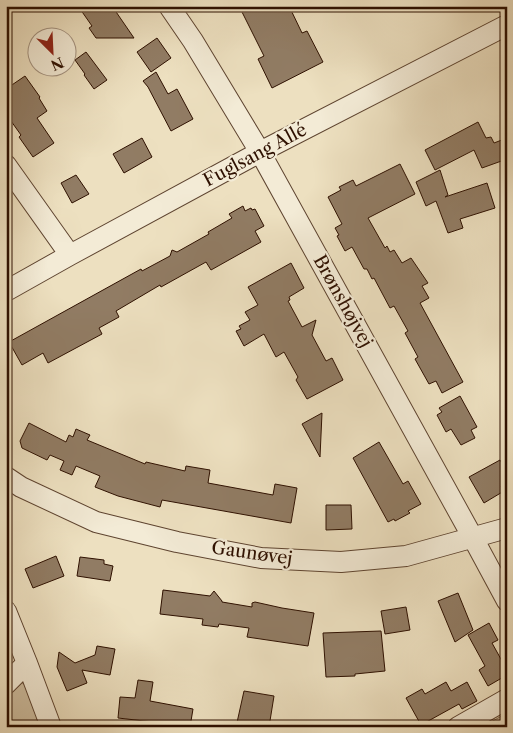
<svg xmlns="http://www.w3.org/2000/svg" width="513" height="733" viewBox="0 0 513 733" font-family="'Libre Caslon Text',serif">
	<style>
		.green { fill: #cdbd9f; stroke: #7e6650 }
		.building { fill: #917c64; stroke: #2e1000 }
		.lines { fill: none; stroke-linecap: round; stroke-linejoin: round }
		.minor-casing { stroke: #5e4430; stroke-width: 22 }
		.minor { stroke: #f3ebd6; stroke-width: 20 }
		.labels { text-anchor: middle; stroke-width: 4.5; stroke-linejoin: round; paint-order: stroke }
		.street-label { font-size: 18px; fill: #2e1000; stroke: #f3ebd6 }
	</style>
	<rect width="100%" height="100%" fill="#ede0c0"/>
	<filter id="stains"><feTurbulence type="fractalNoise" baseFrequency=".004" numOctaves="4"/><feColorMatrix values="0 0 0 0 .2 0 0 0 0 .09 0 0 0 0 .02 0 0 0 .5 -.17"/></filter>
	<radialGradient id="worn" r=".72"><stop offset=".6" stop-color="#630" stop-opacity="0"/><stop offset="1" stop-color="#630" stop-opacity=".3"/></radialGradient>
	<!-- green -->
	<path class="green" d="M20,681L25,685L41,727L6,726V694L15,685Z
		M507,713V727H482Z"/>
	<!-- building -->
	<path class="building" d="M78,6H112L134,38H96L89,28L92,26Z
		M239,6H289L302,33L307,31L323,62L272,88L258,59L264,56Z
		M157,38L171,58L151,72L137,52Z
		M86,52L107,80L94,89L84,75L85,74L75,60Z
		M156,72L168,94L177,89L193,119L171,131L148,87L143,81Z
		M25,76L40,97L39,98L47,111L37,118L54,143L33,157L19,137L21,135L6,114V89Z
		M478,122L486,138L491,137L494,143L507,138V159L482,168L474,150L435,170L425,150Z
		M142,138L152,157L124,173L113,154Z
		M400,164L415,194L368,218L385,248L387,246L390,252L394,250L402,263L411,258L428,283L422,286L429,298L420,303L463,382L442,393L436,381L429,384L415,359L418,357L405,333L408,331L394,306L390,308L374,278L372,279L367,269H364L352,247L345,251L337,236L339,235L335,228L342,224L328,197L341,190L339,187L353,180L356,186Z
		M440,170L448,195L445,197L487,183L495,208L460,219L463,228L448,233L436,201L426,206L416,182Z
		M76,175L89,194L72,203L61,183Z
		M243,206L245,211L251,208L252,210L255,209L264,226L255,231L261,242L211,270L206,262L161,287L160,285L116,311L119,317L99,328L102,334L48,363L43,353L22,365L9,342L141,269L142,271L170,256L172,250L177,252L209,234L208,232L232,218L229,214Z
		M291,263L304,288L289,297L290,300L288,301L302,327L316,320L312,335L326,361L332,358L343,380L307,399L296,380L298,377L284,352L276,357L264,334L244,346L236,331L241,329L239,326L250,320L245,312L258,305L248,287Z
		M460,396L477,427L471,430L475,438L461,445L451,429L446,432L437,415L442,412L439,408Z
		M322,413L320,457L302,424Z
		M29,423L66,442L69,435L73,437L76,429L90,435L87,440L145,464L146,462L185,471L186,466L210,470L208,483L273,495L275,484L297,488L291,523L162,500L160,507L118,496L95,487L100,476L76,466L72,475L60,470L64,461L50,455L47,460L22,448L20,441Z
		M379,442L403,484L408,481L421,504L408,511L410,513L395,521L394,519L388,522L353,458Z
		M500,460L507,472V483L501,486L504,491L484,503L469,477Z
		M326,505H351L352,529L326,530Z
		M56,556L64,576L33,588L25,569Z
		M80,557L104,560V564L113,566L110,581L77,576Z
		M163,590L210,596L214,591L222,601V602L252,607V603L255,602L282,608L314,613L308,646L247,637L249,628L219,624L218,627L202,625L203,619L160,614Z
		M458,593L473,630L455,642L438,601Z
		M406,607L410,630L385,634L381,611Z
		M489,623L498,640L492,643L507,670V675L488,686L479,670L485,666L468,635Z
		M381,631L385,671L355,674V676L326,677L323,633Z
		M97,646L115,649L110,675L82,670L87,683L67,691L57,667L59,652L75,663L95,655Z
		M138,680L153,682L150,701L193,709L190,727H162V723L118,718L120,697L135,698Z
		M446,682L451,691L467,682L477,701L462,709L459,704L421,725L406,698L422,689L425,694Z
		M244,691L274,696L269,727H236Z"/>
	<g class="lines">
		<defs>
			<path id="minor" d="M169,6L193,41L260,152L473,538L507,601
				M6,165L70,255
				M6,291L70,255L260,152L507,25
				M6,477L21,487L96,522L177,542L261,558L341,562L406,556L507,528
				M6,611L27,663L51,727
				M6,684L27,663
				M458,727L507,699"/>
		</defs>
		<!-- minor casing -->
		<use href="#minor" class="minor-casing"/>
		<!-- minor -->
		<use href="#minor" class="minor"/>
	</g>
	<g class="labels">
		<!-- street labels -->
		<g class="street-label">
			<text transform="translate(255 155) rotate(-28)" y="6">Fuglsang Allé</text>
			<text transform="translate(343 301) rotate(61)" y="6">Brønshøjvej</text>
			<text transform="translate(252 553) rotate(8)" y="6">Gaunøvej</text>
		</g>
	</g>
	<!-- margin -->
	<rect width="513" height="733" fill="none" stroke="#ede0c0" stroke-width="25"/>
	<rect x="8" y="8" width="498" height="718" fill="none" stroke="#2e1000" stroke-width="2.5"/>
	<rect x="12" y="12" width="488" height="708" fill="none" stroke="#2e1000"/>
	<!-- north arrow -->
	<g transform="translate(52 52) rotate(156)"><circle r="24" fill="#f3ebd6" stroke="#a49380"/>
	<path d="M0-4L9 19L0 12L-9 19Z" fill="#8f2418"/>
	<text y="-8" font-size="14" font-weight="bold" text-anchor="middle" fill="#2e1000">N</text>
	</g>
	<rect width="100%" height="100%" filter="url(#stains)"/>
	<rect width="100%" height="100%" fill="url(#worn)"/>
</svg>
